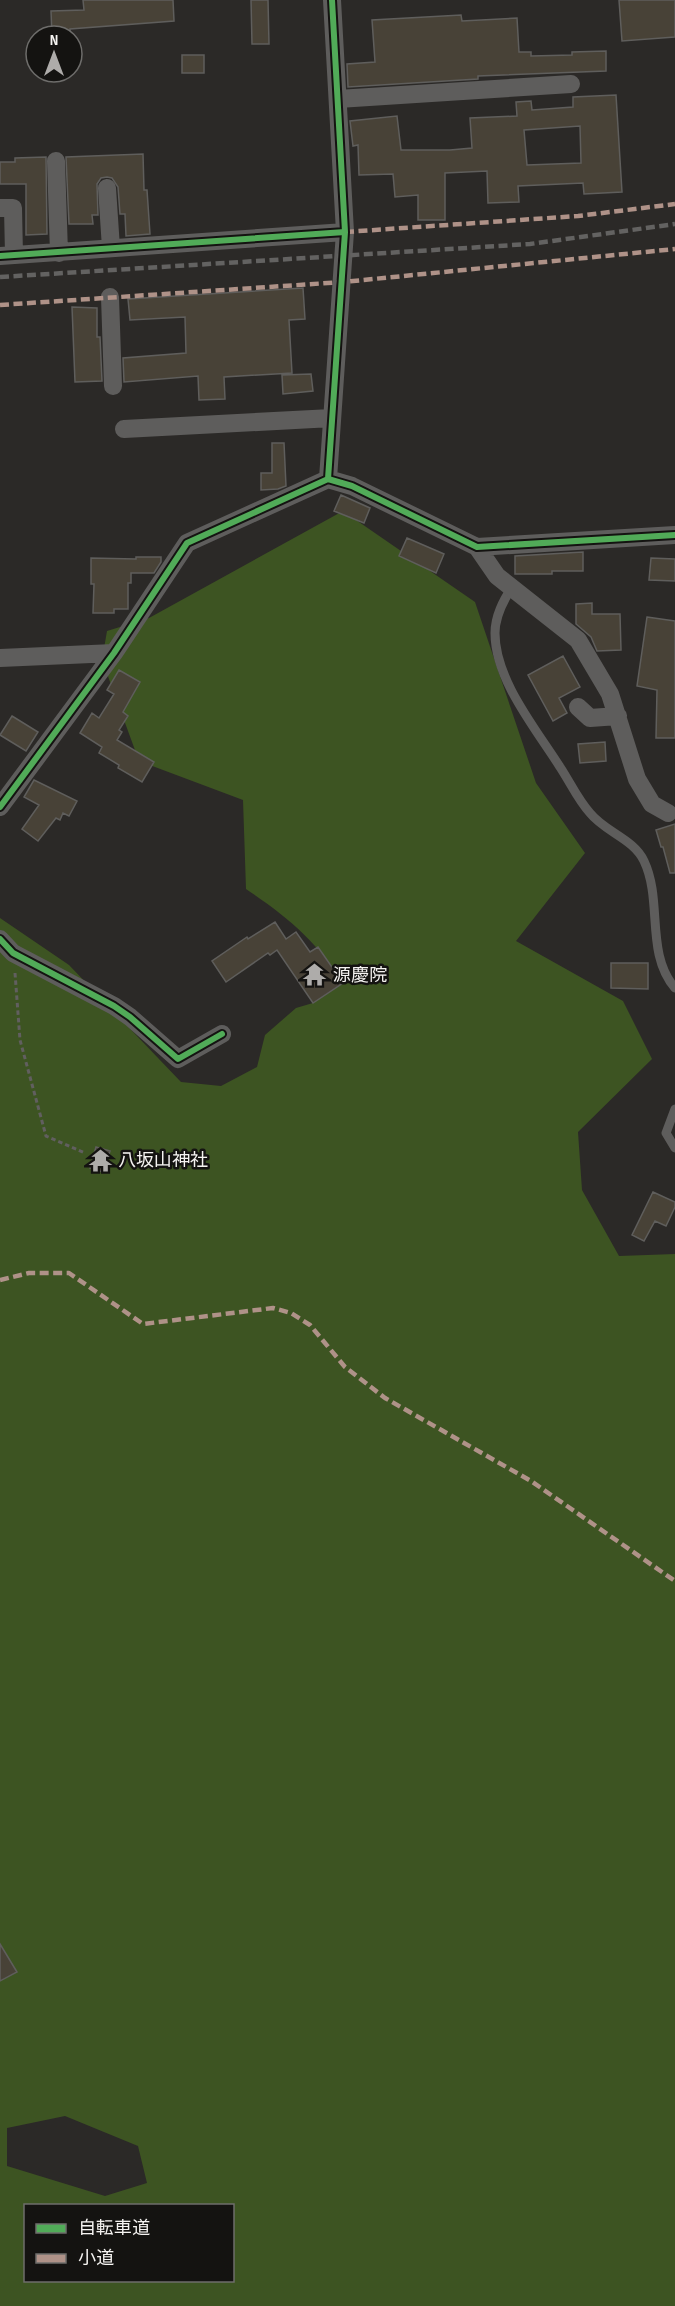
<svg xmlns="http://www.w3.org/2000/svg" width="675" height="2306" viewBox="0 0 675 2306" font-family="'Sofia Sans Condensed','Noto Sans JP',sans-serif">
	<style>
		.green { fill: #3d5422; fill-rule: evenodd }
		.building { fill: #484237; stroke: #5f5e5c; stroke-width: 1.5; fill-rule: evenodd }
		.lines { fill: none; stroke-linecap: round; stroke-linejoin: round }
		.path { stroke: #615f5f; stroke-width: 3; stroke-dasharray: 4.5 3; stroke-linecap: butt }
		.service { stroke: #5e5d5c; stroke-width: 9 }
		.minor { stroke: #5e5d5c; stroke-width: 18 }
		.rail { stroke: #636261; stroke-width: 4.5; stroke-dasharray: 9 4.5; stroke-linecap: butt }
		.quiet { stroke: #af9288; stroke-width: 4.5; stroke-dasharray: 9 4.5; stroke-linecap: butt }
		.cycleway-casing { stroke: #141311; stroke-width: 10 }
		.cycleway { stroke: #51ab58; stroke-width: 6 }
		.labels { text-anchor: middle; stroke-width: 5; stroke-linejoin: round; paint-order: stroke }
		.poi-label { font-size: 18px; fill: #f5f3f1; stroke: #141311; text-anchor: start }
	</style>
	<rect width="100%" height="100%" fill="#2b2927"/>
	<!-- green -->
	<path class="green" d="M343,511L475,602L536,783L585,853L516,941L623,1001L652,1059L578,1132L582,1190L619,1256L675,1254V2306H0V918L69,965L181,1082L221,1086L257,1067L265,1035L296,1008L313,1003L342,984C320,943 285,915 246,889L243,800L139,761L102,660L107,631L149,618ZM65,2116L138,2146L147,2183L105,2196L7,2166V2128ZM26,2206H232V2280H26Z"/>
	<!-- building -->
	<path class="building" d="M83,0H173L174,21L70,29V36H52L51,11L84,10Z
		M251,0H268L269,44H252Z
		M619,0H675V37L622,41Z
		M461,15L462,21L517,18L519,52H531V56L572,55V52L606,51V71L478,76V79L348,87L347,64L375,62L372,20Z
		M182,55H204V73H182Z
		M616,95L622,192L584,194L583,183L518,186L519,202L488,203L487,171L445,173V220H418V195L395,197L393,174L359,175L358,145L353,146L350,121L397,116L401,150H450L472,148L470,118L517,116L516,102L531,101L532,110L573,107V97ZM580,126L581,163L527,165L524,130Z
		M143,154L144,190H147L150,234L126,236L125,214H120L118,187L112,178L107,177L101,178L97,184L98,215H92L93,224H69L66,157Z
		M46,157L47,234L26,235V184H0V162H15V158Z
		M303,288L305,319L289,320L292,373L224,377L225,399L199,400L198,376L124,382L123,358L186,353L185,317L130,320L128,299Z
		M72,307L97,308V337H100L102,381L75,382Z
		M311,374L313,391L283,394L282,375Z
		M272,443H284L286,486L278,489L261,490V473H272Z
		M341,495L370,508L364,523L334,511Z
		M407,538L444,554L436,573L399,556Z
		M583,552V571H552V574H515V556Z
		M136,557H161V562L154,573H131V583H128V609H114V613H93L94,584H91V558L136,559Z
		M651,558L675,559V581L649,580Z
		M592,603V614H620L621,650L597,651L591,637L576,624V604Z
		M647,617L675,621V738H656L657,690L637,686Z
		M563,656L580,687L559,698L567,713L553,721L528,675Z
		M119,670L140,682L123,712L128,716L119,730L122,732L117,740L154,762L142,782L118,768L119,765L99,753L102,747L80,733L92,713L99,718L114,694L107,690Z
		M12,716L38,732L26,751L0,735Z
		M605,742L606,761L580,763L578,744Z
		M34,780L77,801L69,816L63,813L60,820L56,818L38,841L22,829L39,805L24,797Z
		M675,824V873H670L663,847H661L656,830Z
		M275,922L286,939L296,932L310,952L318,947L343,983L313,1003L277,950L270,955L268,953L226,982L212,961L247,937L248,939Z
		M611,963H648V989L611,988Z
		M96,1147L110,1151L103,1172L90,1168Z
		M653,1192L675,1202V1207L666,1226L655,1221L644,1241L632,1235Z
		M0,1944L17,1972L0,1981Z"/>
	<g class="lines">
		<!-- path -->
		<path class="path" d="M15,973L20,1040L46,1136L85,1153"/>
		<!-- service -->
		<path class="service" d="M512,587C503,601 495,616 495,633C495,680 536,729 560,767C570,782 578,800 590,813C605,832 634,839 644,861C663,901 645,953 675,988
			M675,1109L666,1133L675,1148"/>
		<!-- minor -->
		<path class="minor" d="M338,99L571,84
			M56,161L59,253
			M107,188L111,248
			M0,208H13L14,255
			M0,256L345,232
			M110,297L113,386
			M124,429L332,418
			M328,479L345,232L332,0
			M477,547L497,576L578,640L610,694L637,779L652,804L668,813
			M0,658L114,653
			M578,707L590,718L618,716
			M0,807L114,653L187,543L328,479L352,486L477,547L675,535
			M0,939L13,953L114,1006L130,1017L178,1059L222,1034"/>
		<!-- rail -->
		<path class="rail" d="M0,277L530,244L675,224"/>
		<!-- quiet -->
		<path class="quiet" d="M345,232L578,216L675,204
			M0,305L343,282L675,249
			M0,1280L29,1273H69L143,1324L273,1308L291,1313L310,1325L345,1367L385,1398L531,1481L675,1581"/>
		<defs>
			<path id="cycleway" d="M0,256L345,232
				M328,479L345,232L332,0
				M0,807L114,653L187,543L328,479L352,486L477,547L675,535
				M0,939L13,953L114,1006L130,1017L178,1059L222,1034"/>
		</defs>
		<!-- cycleway casing -->
		<use href="#cycleway" class="cycleway-casing"/>
		<!-- cycleway -->
		<use href="#cycleway" class="cycleway"/>
	</g>
	<!-- icons -->
	<defs>
		<symbol id="temple-bare" viewBox="-9 -9 18 18"><path d="M0-6L5-2H3V0L6.5 2.5H4V6H1.5V3h-3V6H-4V2.5H-6.5L-3 0V-2H-5Z" fill="#aeacaa" stroke="#141311" stroke-width="2.5" paint-order="stroke"/></symbol>
	</defs>
	<g fill-rule="evenodd">
		<use href="#temple-bare" x="298" y="958" width="33" height="33"/>
		<use href="#temple-bare" x="84" y="1144" width="33" height="33"/>
	</g>
	<g class="labels">
		<!-- poi labels -->
		<g class="poi-label">
			<text x="333" y="981">源慶院</text>
			<text x="118" y="1166">八坂山神社</text>
		</g>
	</g>
	<!-- legend -->
	<rect x="24" y="2204" width="210" height="78" fill="#141311" stroke="#6e6d6b" stroke-width="1.5"/>
	<rect x="36" y="2224" width="30" height="9" fill="#51ab58" stroke="#6e6d6b" stroke-width="1.5"/>
	<text x="78" y="2234" font-size="18" fill="#f5f3f1">自転車道</text>
	<rect x="36" y="2254" width="30" height="9" fill="#af9288" stroke="#6e6d6b" stroke-width="1.5"/>
	<text x="78" y="2264" font-size="18" fill="#f5f3f1">小道</text>
	<!-- north arrow -->
	<g transform="translate(54 54)"><circle r="28" fill="#141311" stroke="#6e6d6b" stroke-width="1.5"/>
	<path d="M0-4.5L10 22L0 15L-10 22Z" fill="#aeacaa"/>
	<text y="-9" font-size="16" font-weight="bold" text-anchor="middle" fill="#f5f3f1">N</text>
	</g>
</svg>
